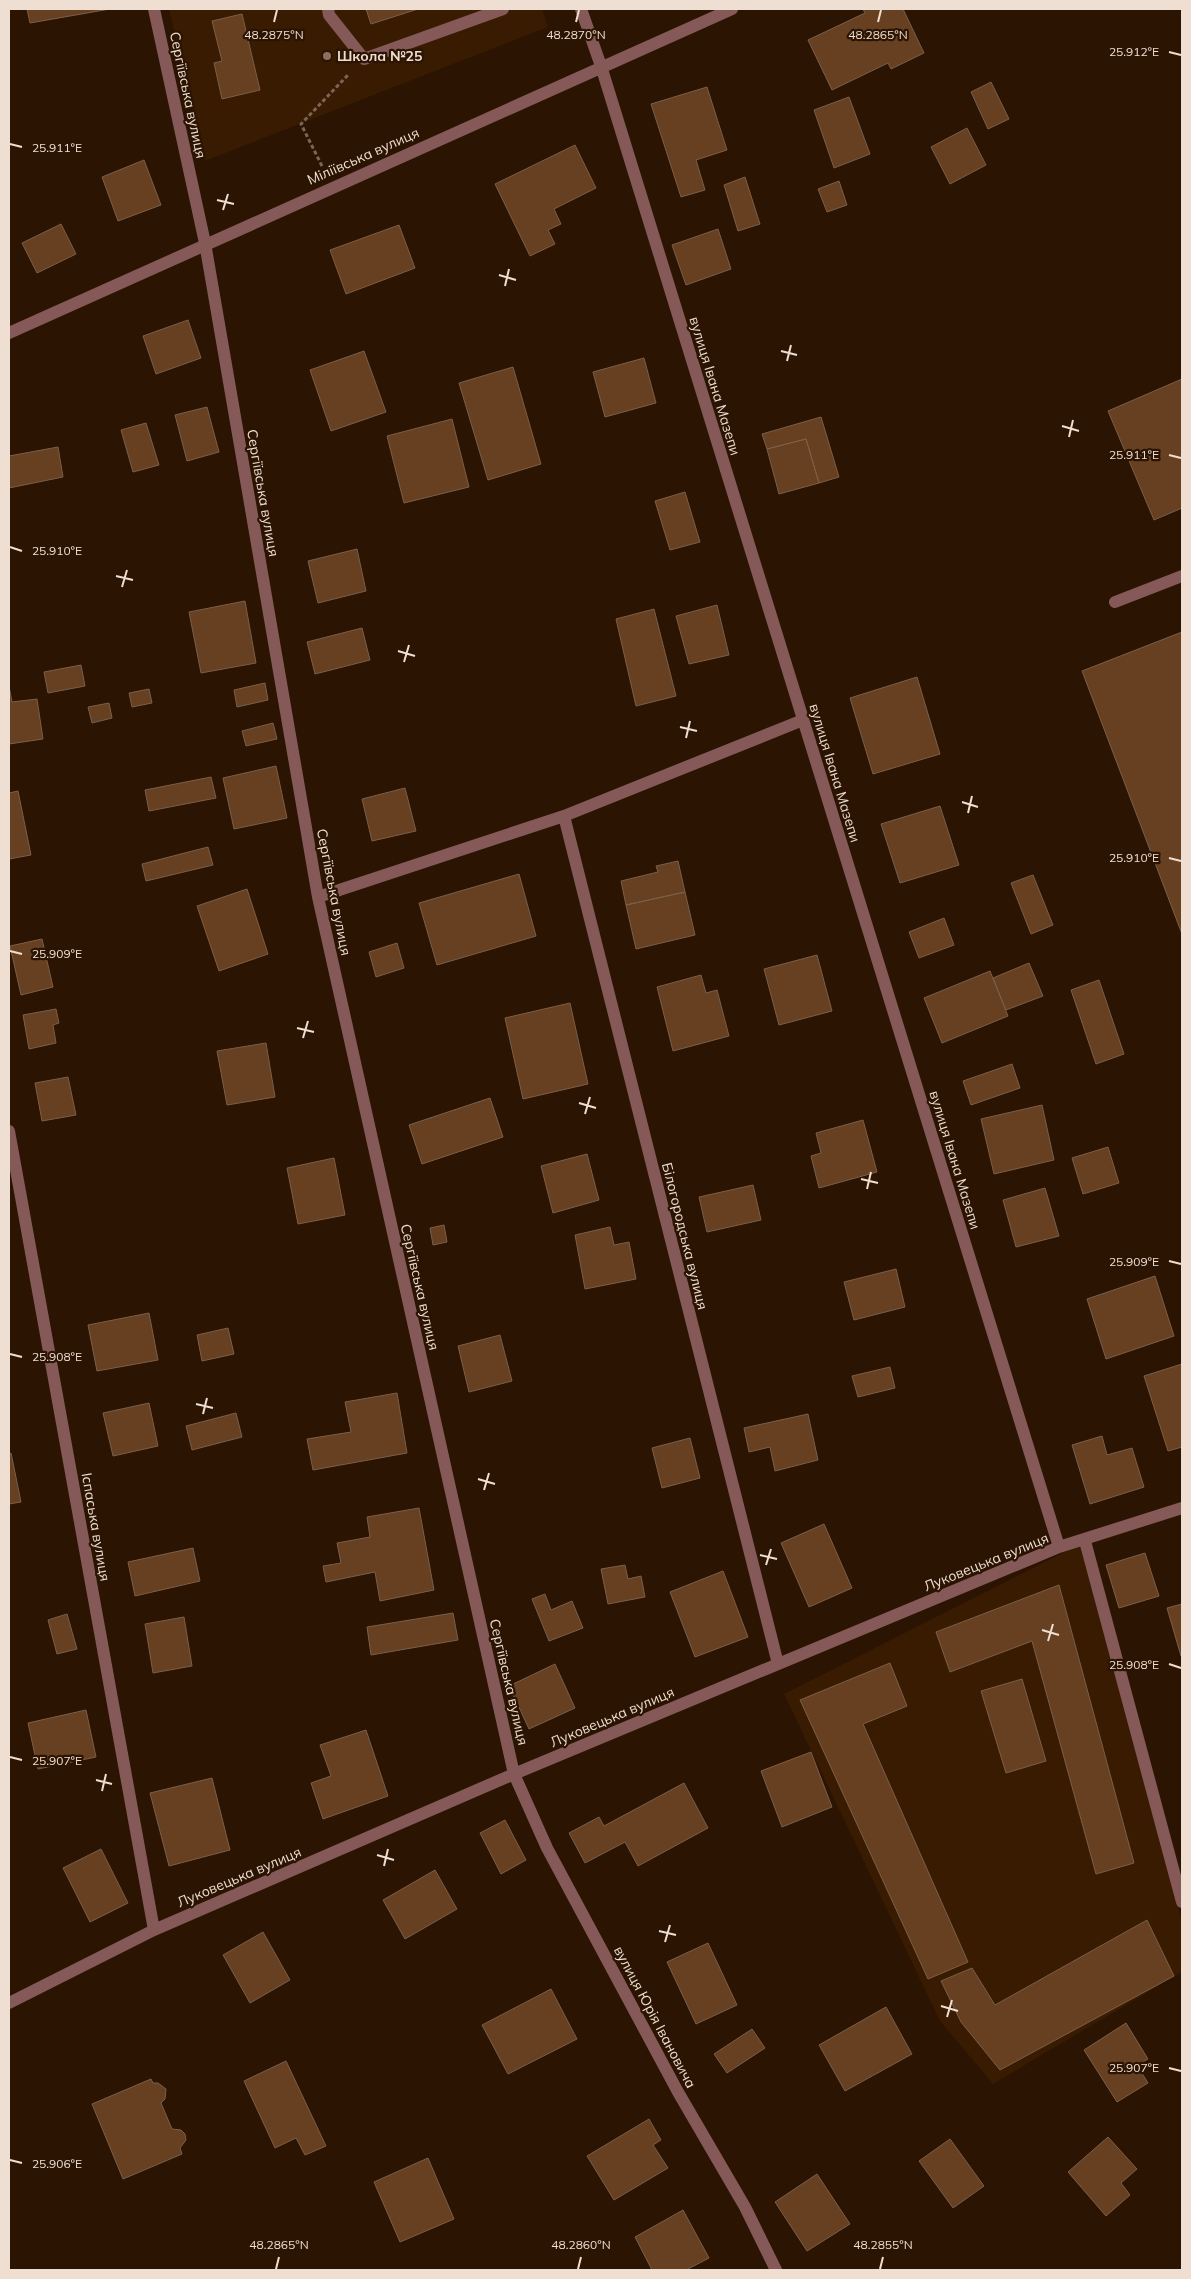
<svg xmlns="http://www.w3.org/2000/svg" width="1191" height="2279" viewBox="0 0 1191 2279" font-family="Mulish,sans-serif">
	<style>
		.built { fill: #381b01 }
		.building { fill: #664020; stroke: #7b5f4a }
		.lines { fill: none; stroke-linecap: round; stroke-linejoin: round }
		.path { stroke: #7a6656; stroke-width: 3; stroke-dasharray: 4 2.5; stroke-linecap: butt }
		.minor { stroke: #855958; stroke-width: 12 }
		.ticks { fill: none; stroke: #efded2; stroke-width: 2 }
		.education-dot { fill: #8d6e63; stroke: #2b1402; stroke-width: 2 }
		.labels { text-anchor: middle; stroke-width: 4.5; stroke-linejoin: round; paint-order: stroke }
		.poi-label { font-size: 14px; font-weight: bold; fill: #efded2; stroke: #2b1402; text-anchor: start }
		.street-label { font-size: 14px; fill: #efded2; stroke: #2b1402 }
		.ticks-label { font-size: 12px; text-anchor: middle; fill: #efded2; stroke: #2b1402; stroke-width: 4.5; stroke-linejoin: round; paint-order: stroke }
	</style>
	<rect width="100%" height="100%" fill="#2b1402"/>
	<!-- built -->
	<path class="built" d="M169,9H542L548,27L205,161Z
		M1084,1542L1182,1922V1972L993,2084L940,2021L784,1694Z"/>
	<!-- building -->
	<path class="building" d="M27,9H110L30,23Z
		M366,9H418L371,24Z
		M863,9H903L924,53L891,69L888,63L832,90L808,40L865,13Z
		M242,14L260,90L222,99L214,63L222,61L212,21Z
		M991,82L1009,119L988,129L971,92Z
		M707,87L727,150L696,160L705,190L681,197L651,104Z
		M849,97L870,154L834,168L814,110Z
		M967,128L986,165L950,184L931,147Z
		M575,145L596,188L554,209L561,224L548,230L555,244L530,256L495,184Z
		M144,160L161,205L118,221L102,177Z
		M745,177L760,224L738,231L724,185Z
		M839,181L847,205L827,212L818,189Z
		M61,224L76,254L37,273L22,243Z
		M399,225L415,268L346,294L330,250Z
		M718,229L731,269L686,285L672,245Z
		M188,320L201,358L156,374L143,336Z
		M364,351L386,412L331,431L310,370Z
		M644,358L656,403L605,417L593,372Z
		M513,367L541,464L488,480L459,383Z
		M1182,379V508L1154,520L1108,411Z
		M207,407L219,452L187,461L175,415Z
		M821,417L839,477L819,483L806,439L767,449L762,434Z
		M452,419L469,487L404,503L387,436Z
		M146,423L159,465L133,472L121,430Z
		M806,439L819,483L779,494L767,449Z
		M58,447L63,477L9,488V456Z
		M685,492L700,542L670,550L655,501Z
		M357,549L366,591L318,603L308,561Z
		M245,601L256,663L201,673L189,612Z
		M717,605L729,655L689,664L676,616Z
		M654,609L676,696L636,706L616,619Z
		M362,628L370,660L315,674L307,642Z
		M1182,632V934L1082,671Z
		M81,665L85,686L48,693L44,672Z
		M917,677L940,754L873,774L850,698Z
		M265,683L268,700L237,707L234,690Z
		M9,686L12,702L37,699L43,739L9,744Z
		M149,689L152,703L132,707L129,693Z
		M109,703L112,718L92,723L88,707Z
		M273,723L277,739L246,746L242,731Z
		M276,766L287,818L234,829L223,778Z
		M211,777L216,798L149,811L145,790Z
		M405,788L416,831L372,841L362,799Z
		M18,791L31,855L9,859V793Z
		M940,806L959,865L900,883L881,824Z
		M208,847L213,865L146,881L142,864Z
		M678,861L685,892L626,905L621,881L658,872L656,866Z
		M519,874L536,936L437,965L419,903Z
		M1033,875L1053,925L1031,934L1011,883Z
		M247,889L268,954L219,971L197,906Z
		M685,892L695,935L636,949L626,905Z
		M944,918L954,945L919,958L909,932Z
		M42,939L53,987L21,995L10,946Z
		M397,943L404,968L376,977L369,952Z
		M817,955L832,1011L779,1025L764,969Z
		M1029,963L1043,996L1006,1010L993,978Z
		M990,971L1008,1016L942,1043L924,998Z
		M701,975L706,993L717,990L729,1036L673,1051L657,987Z
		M1099,980L1124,1054L1096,1064L1071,990Z
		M570,1003L588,1084L523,1099L505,1018Z
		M56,1009L59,1023L53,1025L56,1043L29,1049L23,1015Z
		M266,1043L275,1097L227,1105L217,1051Z
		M1012,1064L1020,1088L971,1105L963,1081Z
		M68,1077L76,1115L42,1121L35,1083Z
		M490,1098L503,1137L422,1164L409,1125Z
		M1042,1105L1054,1160L994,1174L981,1119Z
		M863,1120L877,1172L819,1188L811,1156L821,1153L816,1133Z
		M1108,1147L1119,1183L1083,1194L1072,1158Z
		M587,1154L599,1200L553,1213L541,1166Z
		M334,1158L345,1215L298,1224L287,1168Z
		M753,1185L761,1220L707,1232L699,1197Z
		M1045,1188L1059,1236L1016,1247L1003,1200Z
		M444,1225L447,1242L433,1245L430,1228Z
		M610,1227L614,1245L629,1242L636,1279L585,1289L575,1235Z
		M896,1269L905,1307L854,1320L844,1282Z
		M1155,1276L1174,1336L1106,1359L1087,1299Z
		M149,1313L158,1360L97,1371L88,1325Z
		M228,1328L234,1354L202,1361L197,1335Z
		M500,1335L512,1381L469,1392L458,1346Z
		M1182,1364V1447L1168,1451L1144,1376Z
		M890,1367L895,1388L858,1397L852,1376Z
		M397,1393L407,1453L313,1470L307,1439L351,1432L345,1402Z
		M149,1403L158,1446L113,1456L103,1413Z
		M236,1413L242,1437L192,1450L186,1426Z
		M808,1414L818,1460L775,1471L770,1447L749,1452L744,1428Z
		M1102,1436L1107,1455L1132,1448L1144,1487L1090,1504L1072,1445Z
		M690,1438L700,1478L662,1488L652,1448Z
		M11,1453L21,1502L9,1504V1454Z
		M419,1508L434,1590L380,1601L375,1572L326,1582L323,1566L341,1563L337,1543L370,1537L367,1517Z
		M824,1524L852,1588L809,1607L781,1543Z
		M193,1548L200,1581L135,1596L128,1562Z
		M1145,1553L1159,1596L1119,1608L1106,1565Z
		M625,1565L628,1579L641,1576L645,1597L608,1604L601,1569Z
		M723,1571L748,1637L695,1657L670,1592Z
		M1059,1585L1134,1863L1096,1874L1032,1641L950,1672L936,1632Z
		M545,1594L551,1610L572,1601L583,1628L549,1641L532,1599Z
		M1182,1604V1656H1181L1167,1608Z
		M453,1613L458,1640L371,1655L367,1627Z
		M67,1614L77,1649L57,1654L48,1620Z
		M184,1617L192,1666L153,1673L145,1624Z
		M890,1663L907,1706L863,1724L968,1962L928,1979L800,1700Z
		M555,1664L575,1708L529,1729L509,1686Z
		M1022,1679L1046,1761L1006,1773L981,1691Z
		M86,1710L96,1757L38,1769L28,1723Z
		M366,1730L388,1796L323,1819L311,1783L331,1776L320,1745Z
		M811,1752L832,1807L782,1827L761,1771Z
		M212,1778L230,1850L169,1866L150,1793Z
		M684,1783L708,1828L638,1866L625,1842L585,1863L569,1833L599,1817L604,1826Z
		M505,1820L526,1860L501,1874L480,1833Z
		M101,1849L128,1903L90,1922L63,1868Z
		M435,1870L457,1909L405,1939L383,1900Z
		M1147,1920L1174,1976L1000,2070L961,2022L941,1981L972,1968L995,2005Z
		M263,1932L290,1980L250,2003L223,1955Z
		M708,1943L737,2005L696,2024L667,1962Z
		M551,1989L577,2039L508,2074L482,2025Z
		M886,2007L912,2054L845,2091L819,2045Z
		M1126,2023L1148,2059L1137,2065L1148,2083L1117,2102L1084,2050Z
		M752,2029L765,2048L727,2073L714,2054Z
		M286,2061L326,2146L305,2155L296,2138L275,2148L244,2081Z
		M151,2079L153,2083H158L166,2089L165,2099L161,2103L172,2129L181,2130L185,2134L186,2140L180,2148L182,2154L123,2179L92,2104Z
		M649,2119L661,2140L653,2145L668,2168L614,2200L587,2156Z
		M1108,2137L1137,2169L1121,2183L1130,2195L1106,2216L1068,2172Z
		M950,2139L984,2186L953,2208L919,2161Z
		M428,2158L454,2219L400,2242L374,2182Z
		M817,2174L850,2224L807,2251L775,2202Z
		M683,2210L709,2258L686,2270H652L635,2237Z"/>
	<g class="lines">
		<!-- path -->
		<path class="path" d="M322,166L301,124L348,75"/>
		<!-- minor -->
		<path class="minor" d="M154,9L205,243L318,897L514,1774L547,1848L678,2092L745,2207L776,2270
			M328,9L329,15L364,59L503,9
			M581,9L601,66L1059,1547
			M9,333L732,9
			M1115,602L1182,576
			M564,816L778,1664
			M318,897L564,816L803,720
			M9,1131L154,1930
			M1085,1541L1182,1902
			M9,2003L154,1930L514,1774L1059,1547L1182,1508"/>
	</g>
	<!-- ticks -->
	<path class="ticks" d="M274,22L277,10M576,22L579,10M878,22L881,10M1169,52L1181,55M10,144L22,147M217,200L234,204M223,210L228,194M499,275L516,280M505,286L509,269M781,351L797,355M787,361L791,345M1062,426L1079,431M1069,437L1073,420M1169,455L1181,458M10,547L22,551M116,576L133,580M122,587L127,570M398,651L415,656M404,662L409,645M680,727L697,731M686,738L690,721M962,802L978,807M968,813L972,796M1169,858L1181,861M10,951L22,954M297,1028L314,1032M303,1038L308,1021M579,1103L596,1108M585,1114L590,1097M861,1179L878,1183M867,1189L871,1172M1169,1261L1181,1264M10,1354L22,1357M196,1404L213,1408M203,1414L207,1398M478,1479L495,1484M484,1490L489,1473M760,1555L777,1559M766,1565L771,1549M1042,1630L1059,1635M1048,1641L1053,1624M1169,1664L1181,1668M10,1757L22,1760M96,1780L112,1784M102,1791L106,1774M377,1855L394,1860M384,1866L388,1849M659,1931L676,1935M665,1942L670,1925M941,2006L958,2011M947,2017L952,2000M1169,2068L1181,2071M10,2160L22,2163M276,2269L279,2257M578,2269L581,2257M880,2269L883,2257"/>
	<!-- markers -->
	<circle class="education-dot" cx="327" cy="56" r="5"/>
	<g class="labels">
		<!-- poi labels -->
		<g class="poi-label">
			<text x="337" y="61">Школа №25</text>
		</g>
		<!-- street labels -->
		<g class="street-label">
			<text transform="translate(188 95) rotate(78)" y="5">Сергіївська вулиця</text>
			<text transform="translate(363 156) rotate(-24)" y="5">Міліївська вулиця</text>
			<text transform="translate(715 386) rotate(73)" y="5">вулиця Івана Мазепи</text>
			<text transform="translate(263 493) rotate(80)" y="5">Сергіївська вулиця</text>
			<text transform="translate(835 773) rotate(73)" y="5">вулиця Івана Мазепи</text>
			<text transform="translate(334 892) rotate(79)" y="5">Сергіївська вулиця</text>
			<text transform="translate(955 1160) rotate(73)" y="5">вулиця Івана Мазепи</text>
			<text transform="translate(685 1236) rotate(76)" y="5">Білогородська вулиця</text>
			<text transform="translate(420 1287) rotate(77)" y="5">Сергіївська вулиця</text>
			<text transform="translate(96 1527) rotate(80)" y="5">Іспаська вулиця</text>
			<text transform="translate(986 1562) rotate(-22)" y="5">Луковецька вулиця</text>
			<text transform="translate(509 1682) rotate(77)" y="5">Сергіївська вулиця</text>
			<text transform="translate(612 1717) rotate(-23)" y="5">Луковецька вулиця</text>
			<text transform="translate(239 1877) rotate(-23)" y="5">Луковецька вулиця</text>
			<text transform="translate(655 2017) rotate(62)" y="5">вулиця Юрія Івановича</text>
		</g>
	</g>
	<g class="ticks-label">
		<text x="274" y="39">48.2875°N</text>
		<text x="576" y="39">48.2870°N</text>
		<text x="878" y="39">48.2865°N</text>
		<text x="1134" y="56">25.912°E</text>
		<text x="57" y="152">25.911°E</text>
		<text x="1134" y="459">25.911°E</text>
		<text x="57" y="555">25.910°E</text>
		<text x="1134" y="862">25.910°E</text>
		<text x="57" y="958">25.909°E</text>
		<text x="1134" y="1266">25.909°E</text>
		<text x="57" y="1361">25.908°E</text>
		<text x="1134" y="1669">25.908°E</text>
		<text x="57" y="1765">25.907°E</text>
		<text x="1134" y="2072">25.907°E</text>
		<text x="57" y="2168">25.906°E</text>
		<text x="279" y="2249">48.2865°N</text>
		<text x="581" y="2249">48.2860°N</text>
		<text x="883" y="2249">48.2855°N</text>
	</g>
	<!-- border -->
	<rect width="1191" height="2279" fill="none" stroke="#efded2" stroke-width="20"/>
</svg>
